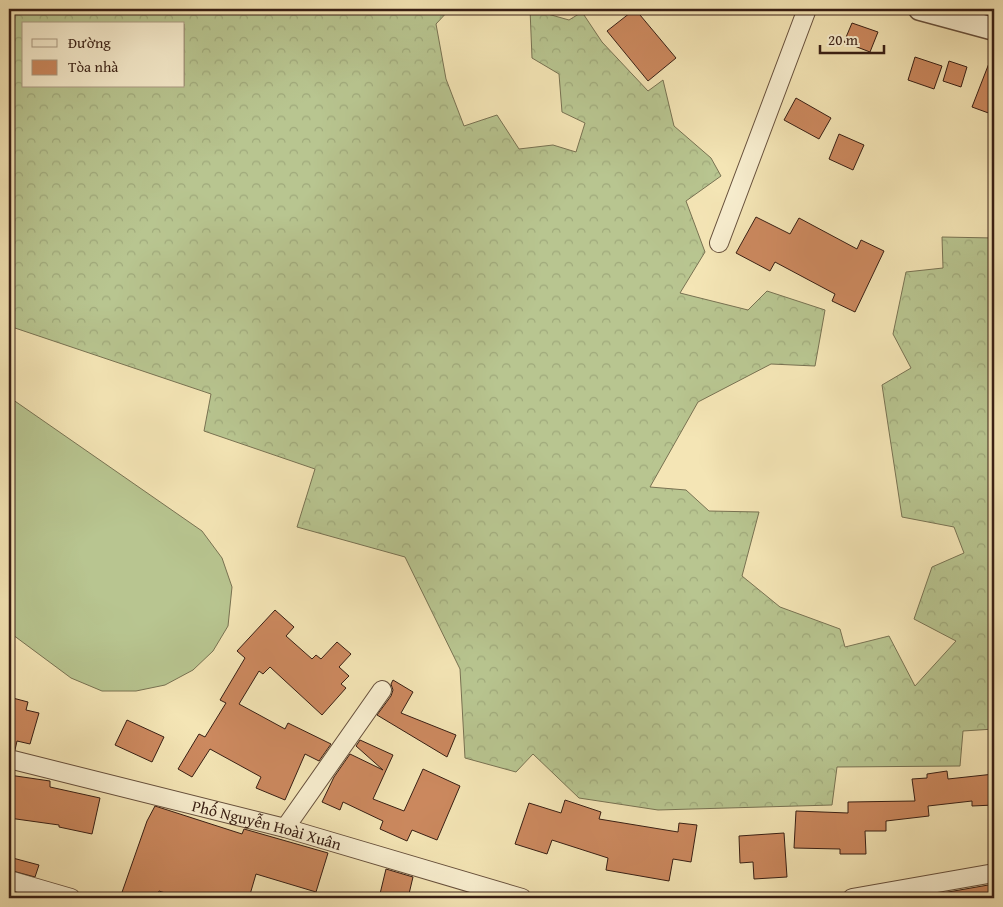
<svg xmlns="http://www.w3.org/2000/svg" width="1003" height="907" viewBox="0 0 1003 907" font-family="'Gentium Book Plus',serif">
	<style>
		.forest { fill: url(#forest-crowns); stroke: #787252; fill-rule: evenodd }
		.garden { fill: #b8c590; stroke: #787252 }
		.building { fill: #cc895f; stroke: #381f14 }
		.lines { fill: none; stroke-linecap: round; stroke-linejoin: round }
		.minor-casing { stroke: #67503c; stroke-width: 20 }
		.tertiary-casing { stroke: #67503c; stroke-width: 25 }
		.minor { stroke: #f8eecf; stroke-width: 18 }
		.tertiary { stroke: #f8eecf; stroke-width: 22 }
		.labels { text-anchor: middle; stroke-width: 4; stroke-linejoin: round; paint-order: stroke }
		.street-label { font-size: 16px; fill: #381f14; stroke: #f8eecf }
	</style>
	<defs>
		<pattern id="forest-crowns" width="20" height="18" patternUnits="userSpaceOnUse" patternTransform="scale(1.25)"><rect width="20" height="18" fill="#b8c590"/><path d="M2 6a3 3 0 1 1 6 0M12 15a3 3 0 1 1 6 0" fill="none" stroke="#9fa97b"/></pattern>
	</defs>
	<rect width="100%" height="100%" fill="#f4e5b5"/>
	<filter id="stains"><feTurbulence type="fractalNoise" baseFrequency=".004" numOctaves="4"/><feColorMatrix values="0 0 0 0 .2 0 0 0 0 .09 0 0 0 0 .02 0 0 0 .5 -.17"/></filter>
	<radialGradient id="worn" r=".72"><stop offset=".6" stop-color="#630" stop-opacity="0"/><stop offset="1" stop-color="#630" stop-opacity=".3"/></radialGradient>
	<!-- forest -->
	<path class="forest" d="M9,9H450L436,24L446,79L464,126L497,115L519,149L553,145L576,152L585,123L562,112L559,74L532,58L530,9L569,20L582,12L602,42L648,91L663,80L674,126L711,158L721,176L686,201L705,252L680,293L748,310L767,291L825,310L815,366L771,364L698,402L650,487L686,490L709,511L759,512L742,576L780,607L840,629L845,647L889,636L915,686L956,641L914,619L932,567L964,553L954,527L902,517L882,385L911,368L893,334L906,272L943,268L942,237L994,238V729L963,731L960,766L837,767L832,805L658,810L579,798L533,754L516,772L465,758L460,669L405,557L297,527L315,469L204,431L211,394L9,326ZM24,24H184V86H24Z"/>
	<!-- garden -->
	<path class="garden" d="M9,397L202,531L222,558L232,587L228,626L213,651L193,670L165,685L136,691H102L71,678L9,632Z"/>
	<!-- building -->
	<path class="building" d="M635,9L676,58L648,81L607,31Z
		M852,23L878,32L870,52L844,42Z
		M993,53H994V115L972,107Z
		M915,57L942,66L934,89L908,80Z
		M949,61L967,67L961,87L943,81Z
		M796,98L831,118L819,139L784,120Z
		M839,134L864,145L853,170L829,159Z
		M756,217L790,234L799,218L857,249L861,240L884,251L855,312L832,301L835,294L775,262L770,271L736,253Z
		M275,610L294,627L286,636L312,659L316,655L321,659L337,642L351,654L339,667L349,676L341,684L346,688L322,715L270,667L263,674L259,671L239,704L285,729L288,723L331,744L319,761L305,754L285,800L256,788L261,777L210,749L192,777L178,769L199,734L205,737L226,703L220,700L245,658L237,651Z
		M393,680L413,692L401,713L456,735L447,757L377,715L391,696L393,690L391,684Z
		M9,697L28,702L26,710L39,713L30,744L17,741L15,750L9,749Z
		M127,720L164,737L152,762L115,745Z
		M360,740L393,755L373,799L404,811L423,769L460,786L437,840L412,830L407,841L380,829L383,821L343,802L340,810L322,802L334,777L350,754L383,770L356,746Z
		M947,771L948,779L994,774V805L972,806V801L928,806L929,816L886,821V831H865L866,854H840V849L794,848L796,811L848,813V802L915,801L912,779L927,778V774Z
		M9,775L50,781V787L100,798L92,834L59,827V825L9,818Z
		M565,800L601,812L599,819L678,832L679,823L697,825L691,862L673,859L669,881L606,870L608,858L552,840L547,854L515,844L529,803L561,813Z
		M155,806L242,834L244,829L328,853L316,892L256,874L249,898H181L159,891L156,898H120L147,821Z
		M784,833L787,877L754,879L753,862L740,863L739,836Z
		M9,857L39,865L35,877L9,870Z
		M386,869L413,877L408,898H379Z
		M994,884V898H932L931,895Z"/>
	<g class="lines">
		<defs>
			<g id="minor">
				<path d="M719,243L807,9"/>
				<path id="s1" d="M9,759L285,828L522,898"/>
				<path d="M285,828L382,690"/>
				<path d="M9,880L71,898"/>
				<path d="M852,898L994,873"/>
			</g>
			<path id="tertiary" d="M920,9L994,29"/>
		</defs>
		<!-- minor casing -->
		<use href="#minor" class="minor-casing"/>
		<!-- tertiary casing -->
		<use href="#tertiary" class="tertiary-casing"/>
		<!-- minor -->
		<use href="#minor" class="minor"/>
		<!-- tertiary -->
		<use href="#tertiary" class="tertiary"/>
	</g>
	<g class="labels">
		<!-- street labels -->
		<g class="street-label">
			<text dy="6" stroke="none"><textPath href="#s1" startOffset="266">Phố Nguyễn Hoài Xuân</textPath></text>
		</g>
	</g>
	<!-- margin -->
	<rect width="1003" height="907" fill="none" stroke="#f4e5b5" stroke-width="30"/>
	<rect x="10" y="10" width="983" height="887" fill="none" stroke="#381f14" stroke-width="2.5"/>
	<rect x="15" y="15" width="973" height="877" fill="none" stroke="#381f14"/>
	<!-- legend -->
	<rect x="22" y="22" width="162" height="65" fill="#f8eecf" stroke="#ab9b84"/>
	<rect x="32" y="39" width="25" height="8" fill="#f8eecf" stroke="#ab9b84"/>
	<text x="68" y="48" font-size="15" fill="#381f14">Đường</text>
	<rect x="32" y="60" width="25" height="15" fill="#cc895f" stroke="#ab9b84"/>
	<text x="68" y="72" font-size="15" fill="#381f14">Tòa nhà</text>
	<!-- scale -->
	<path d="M820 45v8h64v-8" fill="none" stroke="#381f14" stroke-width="2.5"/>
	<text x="828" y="45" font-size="15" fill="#381f14" stroke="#f8eecf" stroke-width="4" paint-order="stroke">20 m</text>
	<rect width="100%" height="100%" filter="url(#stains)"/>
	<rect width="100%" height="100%" fill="url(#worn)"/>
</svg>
